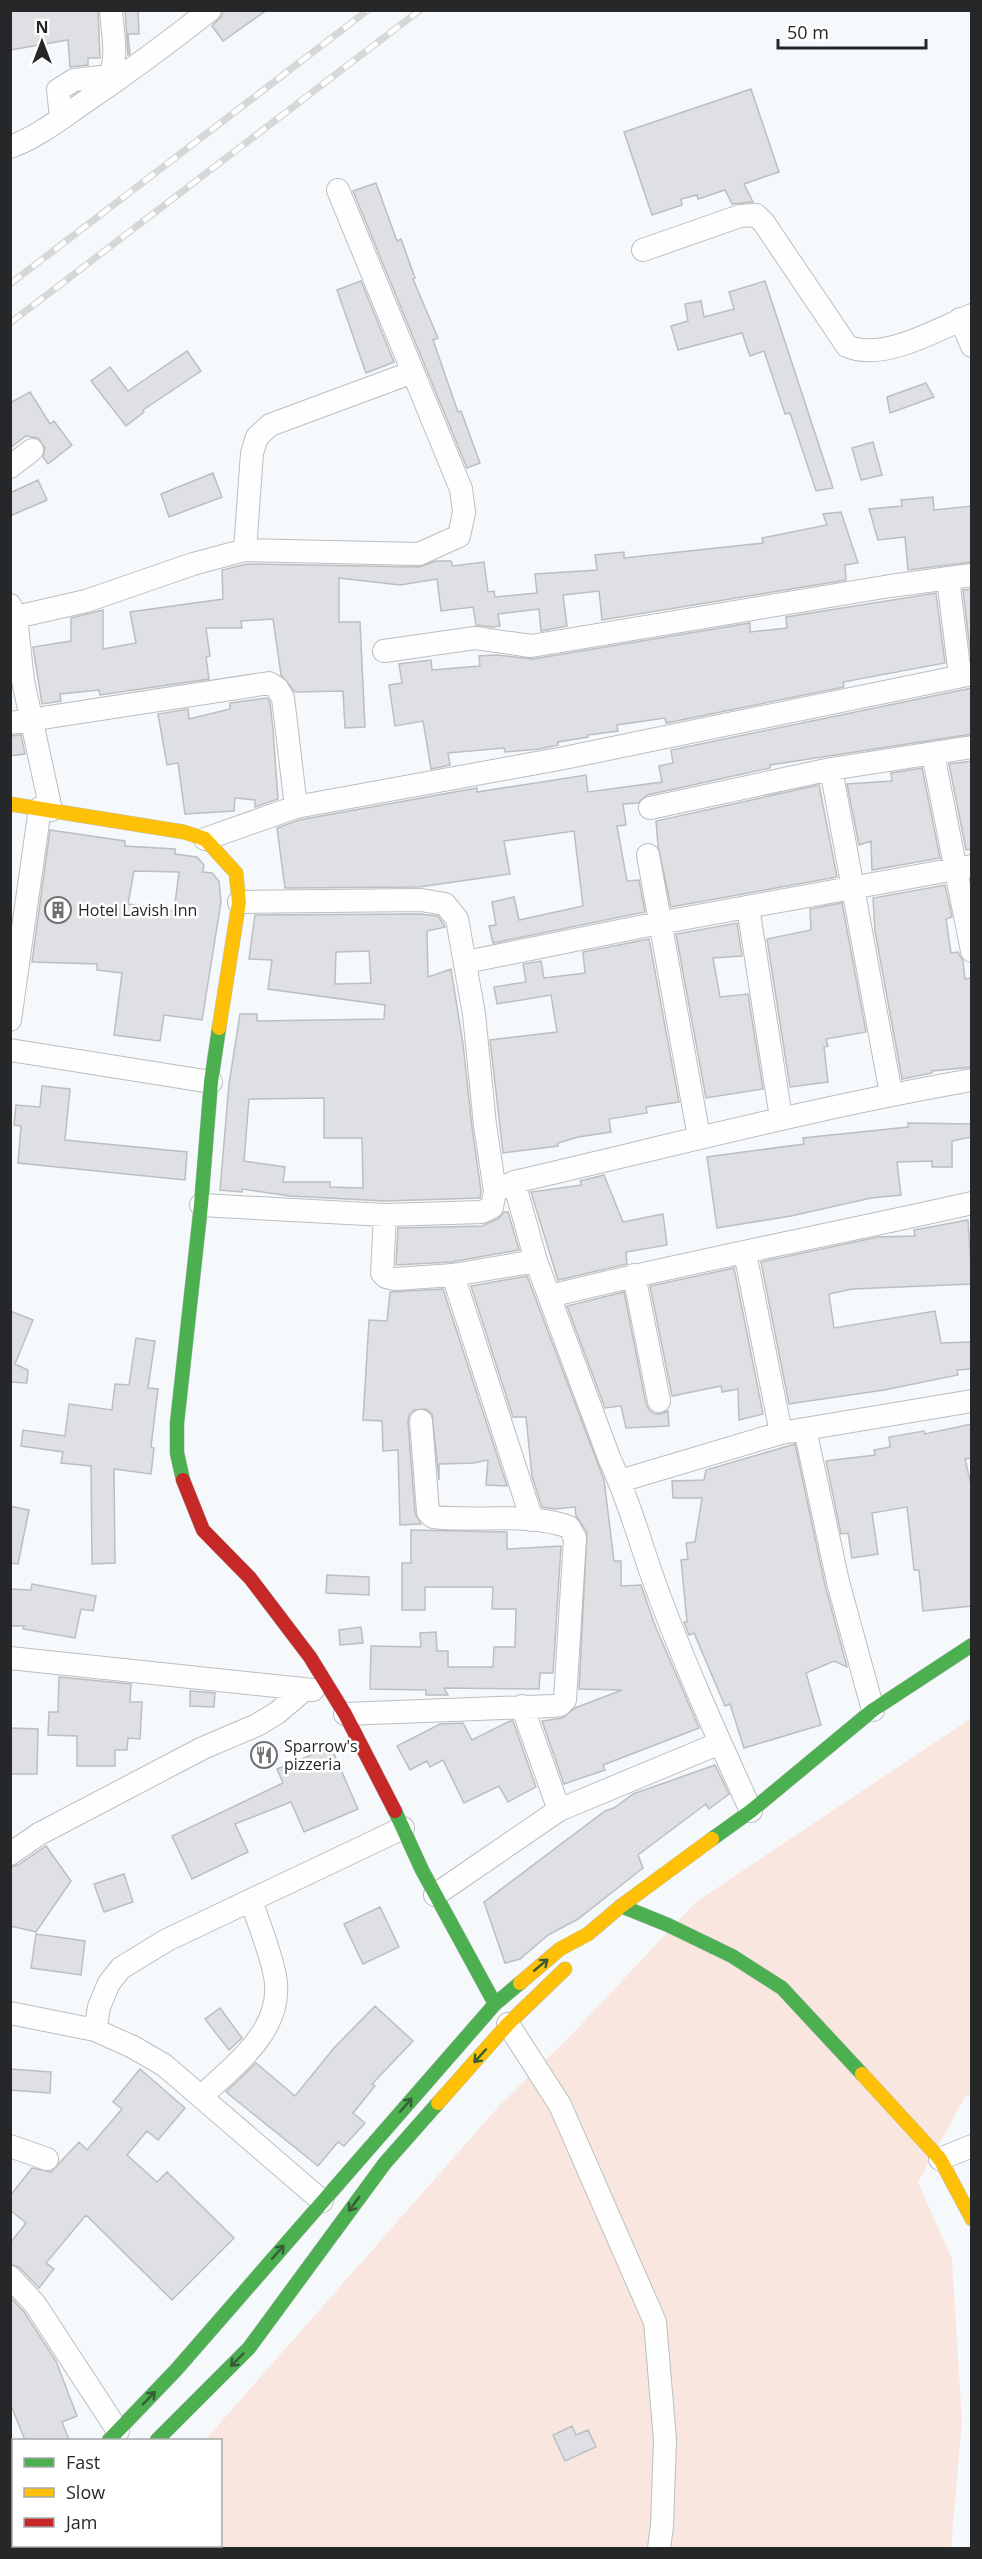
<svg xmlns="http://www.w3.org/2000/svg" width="982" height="2559" viewBox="0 0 982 2559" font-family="'Open Sans',sans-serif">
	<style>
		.green { fill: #f9e7df }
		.building { fill: #dee0e3; stroke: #bcbfc1; stroke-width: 1.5; fill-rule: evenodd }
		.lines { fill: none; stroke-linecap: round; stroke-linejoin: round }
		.street-casing { stroke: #bbbec0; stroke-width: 24 }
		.fast-casing { stroke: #bbbec0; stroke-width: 15 }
		.slow-casing { stroke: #bbbec0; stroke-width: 15 }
		.jam-casing { stroke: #bbbec0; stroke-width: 15 }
		.street { stroke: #fefeff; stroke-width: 22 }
		.fast { stroke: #4caf50; stroke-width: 14 }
		.slow { stroke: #ffc107; stroke-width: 14 }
		.jam { stroke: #c62828; stroke-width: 14 }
		.rail-casing { stroke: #d6d7d7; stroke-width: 7 }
		.rail { stroke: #fff; stroke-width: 4.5; stroke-dasharray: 14; stroke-linecap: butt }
		.oneway { stroke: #355d39 }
		.labels { text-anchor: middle; stroke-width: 5; stroke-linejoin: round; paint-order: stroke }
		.poi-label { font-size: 16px; fill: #252729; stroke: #fff; text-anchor: start }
	</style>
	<rect width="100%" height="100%" fill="#f6f9fc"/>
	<!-- green -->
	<path class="green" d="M971,1718V2094L965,2097L918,2182L952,2259L962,2422L951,2548H73L79,2546H220V2440H205L499,2106L572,2034L696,1902Z"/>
	<!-- building -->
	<path class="building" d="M10,10H98L100,58H88V65L70,67L68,40L10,50Z
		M125,10H138L139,34H128L130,54L128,55Z
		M223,10H267L223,41L212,26L222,16Z
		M751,89L779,172L744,184L753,202L732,204L725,190L698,199L697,195L681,199L682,205L652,215L624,132Z
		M376,183L397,241L401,239L415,278L413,279L438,338L433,340L458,412L461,411L480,463L467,468L353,191Z
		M361,281L394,362L366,373L337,290Z
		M765,281L833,488L816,491L790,413L785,414L764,351L750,356L742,333L678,350L671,326L688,321L685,304L701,301L704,317L734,309L729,292Z
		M187,351L201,371L143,410L144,412L126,426L91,381L110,367L128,391Z
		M926,383L934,397L890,413L887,397Z
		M30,392L50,424L54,421L72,445L48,464L43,457L45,448L38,438L26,436L10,448V403Z
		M873,442L882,475L861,480L852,448Z
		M213,473L222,497L169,517L161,494Z
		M38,480L47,500L10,516V493Z
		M933,497L934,510L972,506V562L908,570L905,537L878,540L869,509L902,506L901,500Z
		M841,512L858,563L845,565L846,580L602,620L599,591L563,595L567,626L541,631L539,609L498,614L500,626L494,627L476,625L473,607L441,611L437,579L400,585L339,578V622H360L365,727L345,728L343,691L295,692L281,675L273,619L241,621L242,628H206L210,656L206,657L209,679L100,695L99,690L60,694L61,701L42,704L33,647L71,641V618L103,610V649L136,643L130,612L223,599L222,570L247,564L419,567L436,561H451L453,566L484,562L488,592L494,591L495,597L537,593L535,574L597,570L595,555L624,552V558L763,543L762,538L827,525L823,514Z
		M972,589V658H971L963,590Z
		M936,593L945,663L843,682L844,687L666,723L665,718L617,725L618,731L588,735V737L558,742V745L540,749L505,752L504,748L448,753L450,765L431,769L423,721L395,726L389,685L402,683L399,664L431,660L432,670L480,666L479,656L497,655L533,659L750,623V632L787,628L786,617Z
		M972,688V734L770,765V768L647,795L638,803L623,804L626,825L617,826L627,881L639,880L645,912L493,943L489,926L496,925L492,902L514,897L519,920L583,906L574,831L504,841L510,874L419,887L285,888L277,828L299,820L477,788V792L586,775L588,792L662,782L659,766L673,763L671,750Z
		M267,698L270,702L273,730L278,799L255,807V800L235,798L234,811L185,814L178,763L167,765L158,714L188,709L189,719L230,709V703Z
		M21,735L25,754L10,756V736Z
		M972,761V849L966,850L949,764Z
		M922,768L940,858L872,870L871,841L859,845L847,784L892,781L891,773Z
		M819,785L837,877L671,907L658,846L656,821Z
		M50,830L125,841V846L175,849V854L197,857L204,865L203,872L212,873L219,881L221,902L202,1020L164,1015L160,1041L114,1035L122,973L97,970V964L32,962ZM134,871L179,872L174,911L128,904Z
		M945,885L952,917L946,919L951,953L958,952L963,961L965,979L972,978V1067L932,1071V1073L902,1079L875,931L873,898Z
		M842,903L866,1032L826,1039L828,1046L824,1047L828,1082L790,1087L767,939L811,930L810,909Z
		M420,914L438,916L444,925L445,927L427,931L428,977L451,969L463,1044L472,1127L481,1191L480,1198L385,1201L290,1196L242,1189V1192L220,1190L229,1084L240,1014H257V1021L384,1019L385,1005L268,989L272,960L249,959L255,915ZM369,951L371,983L335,984L336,952ZM324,1098V1138H362L363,1188L330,1187V1182H283L285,1167L244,1161L249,1099Z
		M737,923L742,956L713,958L720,997L748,994L763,1089L706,1098L676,934Z
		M649,939L679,1102L646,1107L647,1113L609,1119L611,1132L578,1137L558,1143V1146L503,1153L490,1040L557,1032L551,995L497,1004L494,987L526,982L523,964L541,961L544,978L585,973L583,952Z
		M42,1086L70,1089L65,1140L187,1152L185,1180L18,1163L21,1126L14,1125L16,1105L40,1107Z
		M908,1123L972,1124V1137L952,1141V1167H932V1161L897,1162L901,1195L871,1198L791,1216L717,1228L707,1157L804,1144L803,1138L908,1127Z
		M604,1175L623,1222L663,1214L667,1245L626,1252L627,1264L558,1280L531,1192L582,1185L580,1181Z
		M504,1212H508L519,1250L451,1262L396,1265L398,1228L482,1226L498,1219Z
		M968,1220L972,1284L852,1289L829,1294L834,1328L935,1311L941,1343L972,1342V1369L957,1370L958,1375L884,1390L789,1404L761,1262L878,1237L915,1236L914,1230Z
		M734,1268L763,1414L739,1420L738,1389L722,1392L721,1386L672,1396L650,1286Z
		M527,1276L604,1480L614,1561H621V1586L641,1585L654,1623L699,1728L603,1765L605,1770L564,1784L542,1721L562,1718L575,1708L622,1690L579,1689L587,1532L576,1516L575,1507L555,1509L542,1507L532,1476L526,1417H513L471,1286Z
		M443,1289L507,1486L486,1485L488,1460L474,1463L439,1464V1480L432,1414L426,1409L414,1410L409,1415L408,1422L415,1513L421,1524L400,1525L398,1450L383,1451L382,1421L363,1420L369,1320L387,1321L390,1292Z
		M624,1292L646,1404L649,1410L655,1414H662L668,1411L669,1426L626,1428L621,1406L605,1408L567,1306Z
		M10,1311L33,1320L15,1364L28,1370L27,1383L10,1382Z
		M136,1338L155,1341L148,1388L158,1389L151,1447L154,1448L151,1474L114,1469L115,1563L92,1564L91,1466L61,1463L63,1452L21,1446L23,1430L65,1436L69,1404L112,1410L115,1384L129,1385Z
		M972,1424V1458L965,1459L972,1489V1606L923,1611L919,1570H914L907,1507L872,1513L878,1554L852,1558L848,1533L841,1534L826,1461L875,1455L874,1450L890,1447L889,1437L924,1431L925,1434Z
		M795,1444L825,1585L847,1667L834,1661L806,1673L821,1725L744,1748L730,1704L725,1706L694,1633L689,1635L684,1622H687L681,1560L688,1559L686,1543L695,1542L702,1498H673L672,1481L704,1480L706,1470Z
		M10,1506L29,1510L18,1564L10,1563Z
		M411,1530L507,1532V1549L561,1546L553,1673H540L539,1689L444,1688L448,1695H426V1690L370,1689L371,1646L421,1647L420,1633L436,1632L437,1651H448V1667H493L494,1647H515L516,1609H492L493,1587H425V1610H402V1563H411Z
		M327,1575L369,1577V1595L326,1593Z
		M32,1584L96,1596L93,1611L81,1609L75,1638L23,1629L24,1626H10V1589L31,1590Z
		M361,1627L363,1643L340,1645L339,1630Z
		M59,1677L131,1684L130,1702H142L140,1739L128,1738L127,1750H115V1766H77V1736L48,1735L49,1712H58Z
		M190,1691L215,1693L214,1707L190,1706Z
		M510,1721H513L536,1787L508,1802L499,1786L464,1803L443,1760L430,1767L427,1761L410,1770L397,1746L440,1724L463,1723L472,1740Z
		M10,1728L38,1729L37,1774H10Z
		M331,1747L358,1809L304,1832L291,1802L235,1824L248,1852L192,1879L172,1836L283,1783L277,1769Z
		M715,1765L729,1794L709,1809L706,1804L638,1855L643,1868L578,1919L548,1935L520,1959L505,1963L484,1902L605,1811L614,1808L633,1794Z
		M46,1846L71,1881L36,1932L10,1926V1867L18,1865Z
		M124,1874L133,1902L104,1912L94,1884Z
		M380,1907L399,1947L363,1964L344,1924Z
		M36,1934L85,1941L81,1975L31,1968Z
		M375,2006L413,2041L372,2084L375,2086L353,2113L365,2123L344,2146L338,2142L318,2166L226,2092L256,2063L295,2096L334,2048Z
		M220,2008L242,2038L229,2050L205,2019Z
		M10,2069L51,2072L50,2093L10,2090Z
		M140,2069L185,2108L158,2140L147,2131L127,2155L157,2182L167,2172L234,2238L172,2300L86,2215L46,2263L54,2269L39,2288L20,2268L10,2264V2243L26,2223L10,2210V2196L32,2168L51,2172L79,2142L87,2150L122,2109L113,2102Z
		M10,2297L24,2312L56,2361L77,2416L62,2422L69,2440H25L10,2403Z
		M572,2426L576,2435L588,2430L596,2447L565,2461L553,2435Z"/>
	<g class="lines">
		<defs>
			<path id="street" d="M61,118L58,90L74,80L109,76C119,59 112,30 111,10
				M10,147C36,138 60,119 82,104C126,74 168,43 210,10
				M643,250L740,216L756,215L764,223L847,346C883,362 938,329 972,315
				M960,319L972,346
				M10,467L32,450
				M245,550L252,453L257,437L270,425L413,372
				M948,578L960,676
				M10,605L16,617L23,681L51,810
				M16,617L86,601L193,564L245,550L419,554L459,536L464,512L461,489L338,190
				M384,651L475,638L531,646L890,586L972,575
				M10,723L269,683L277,688L283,698L296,807
				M933,754L972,951
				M831,769L891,1094
				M650,808L831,769L972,747
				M205,839L296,807L564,758L972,674
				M648,855L699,1137
				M748,907L781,1118
				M466,962L659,923L972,866
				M10,1020L40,808
				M10,1050L211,1082
				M514,1182L536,1261L610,1460C629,1500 640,1543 655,1584C683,1661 717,1736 751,1811
				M502,1188L514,1182C666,1147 817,1107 972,1080
				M201,1205L385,1215L482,1212L492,1207L495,1191L485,1125L474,1014L457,919L445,904L421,900L239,902
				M385,1215L382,1273L386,1277L395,1279L453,1275L536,1261
				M745,1253L781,1433
				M453,1275L532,1520
				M634,1275L659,1401
				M550,1296C690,1261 831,1235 972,1203
				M805,1429L838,1582L873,1710
				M620,1481L781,1433L972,1401
				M10,1658L313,1690
				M345,1714L552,1706L560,1705L565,1700L575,1538L569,1527C527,1512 477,1522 433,1517L428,1512L421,1421
				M559,1810L720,1743
				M10,1854L39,1834L203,1748L257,1725L277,1713L304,1690
				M435,1895L559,1810L522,1706
				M10,2013L95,2030L133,2047L164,2065L322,2201
				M508,2024L560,2105L655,2322L665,2440L662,2526L659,2548
				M95,2030L99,2007L109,1983L121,1968L167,1940L403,1828
				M201,2097C235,2064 285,2029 275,1976C270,1950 259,1925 251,1900
				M10,2146L47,2159
				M940,2159L972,2146
				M10,2277L35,2304L118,2431"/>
			<path id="fast" d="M183,1480L177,1453V1423L201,1205L211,1082L219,1028
				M395,1811L422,1870L495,2004
				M712,1839L751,1811L873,1710L972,1645
				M621,1906L668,1925L732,1956L782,1988L862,2074
				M109,2440L176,2370L495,2004L520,1983
				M157,2440L249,2348L385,2163L438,2103"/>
			<path id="slow" d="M10,804L184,832L205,839L236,873L239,902L219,1028
				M520,1983L560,1949L588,1934L621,1906L712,1839
				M862,2074L940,2159L972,2219
				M438,2103L508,2024L565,1969
				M10,2527H14"/>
			<path id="jam" d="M183,1480L203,1530L250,1578L310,1657L345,1714L395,1811
				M10,2492L14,2491"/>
		</defs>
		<!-- street casing -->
		<use href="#street" class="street-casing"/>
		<!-- fast casing -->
		<use href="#fast" class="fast-casing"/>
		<!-- slow casing -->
		<use href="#slow" class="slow-casing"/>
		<!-- jam casing -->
		<use href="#jam" class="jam-casing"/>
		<!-- street -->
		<use href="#street" class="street"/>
		<!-- fast -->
		<use href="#fast" class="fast"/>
		<!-- slow -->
		<use href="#slow" class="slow"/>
		<!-- jam -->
		<use href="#jam" class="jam"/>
		<defs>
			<path id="rail" d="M10,284L368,10
				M10,323L420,10"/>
		</defs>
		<!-- rail casing -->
		<use href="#rail" class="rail-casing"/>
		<!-- rail -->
		<use href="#rail" class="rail"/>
	</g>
	<!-- one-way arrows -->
	<defs><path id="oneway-shaft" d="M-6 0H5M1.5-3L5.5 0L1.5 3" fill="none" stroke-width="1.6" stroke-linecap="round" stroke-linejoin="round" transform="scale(1.5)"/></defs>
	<g class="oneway">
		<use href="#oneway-shaft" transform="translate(541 1965) rotate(-40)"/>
		<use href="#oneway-shaft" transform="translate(480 2056) rotate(132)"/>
		<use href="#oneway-shaft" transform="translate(406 2105) rotate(-49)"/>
		<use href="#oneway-shaft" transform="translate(354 2204) rotate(126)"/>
		<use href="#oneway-shaft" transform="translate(278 2252) rotate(-49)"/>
		<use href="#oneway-shaft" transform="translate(237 2360) rotate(135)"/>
		<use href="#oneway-shaft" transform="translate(149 2398) rotate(-46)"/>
	</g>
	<!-- icons -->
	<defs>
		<symbol id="building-ring" viewBox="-11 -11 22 22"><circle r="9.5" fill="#fff" stroke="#6e7073" stroke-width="1.5"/><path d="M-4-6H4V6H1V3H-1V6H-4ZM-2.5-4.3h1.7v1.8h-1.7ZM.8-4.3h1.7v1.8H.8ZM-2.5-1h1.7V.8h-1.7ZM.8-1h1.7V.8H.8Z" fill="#6e7073"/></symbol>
		<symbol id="restaurant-ring" viewBox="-11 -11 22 22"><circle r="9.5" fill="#fff" stroke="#6e7073" stroke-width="1.5"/><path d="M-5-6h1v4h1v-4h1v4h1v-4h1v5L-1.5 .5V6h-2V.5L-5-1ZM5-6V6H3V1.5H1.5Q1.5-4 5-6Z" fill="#6e7073"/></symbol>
	</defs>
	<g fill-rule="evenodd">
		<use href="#building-ring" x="43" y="895" width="30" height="30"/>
		<use href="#restaurant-ring" x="249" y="1740" width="30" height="30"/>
	</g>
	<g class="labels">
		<!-- poi labels -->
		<g class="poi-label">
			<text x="78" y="916">Hotel Lavish Inn</text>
			<text x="284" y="1752">Sparrow's<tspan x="284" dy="18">pizzeria</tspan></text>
		</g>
	</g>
	<!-- border -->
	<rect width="982" height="2559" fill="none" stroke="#252729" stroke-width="24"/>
	<!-- legend -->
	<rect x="12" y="2439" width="210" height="108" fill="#ffffff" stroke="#a8a9a9" stroke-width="1.5"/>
	<rect x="24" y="2458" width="30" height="9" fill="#4caf50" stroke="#a8a9a9" stroke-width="1.5"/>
	<text x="66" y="2469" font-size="18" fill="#252729">Fast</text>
	<rect x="24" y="2488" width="30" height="9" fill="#ffc107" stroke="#a8a9a9" stroke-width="1.5"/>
	<text x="66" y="2499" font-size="18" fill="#252729">Slow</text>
	<rect x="24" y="2518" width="30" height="9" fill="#c62828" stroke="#a8a9a9" stroke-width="1.5"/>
	<text x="66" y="2529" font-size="18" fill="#252729">Jam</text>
	<!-- north arrow -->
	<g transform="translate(42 42)" stroke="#ffffff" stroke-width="4.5" paint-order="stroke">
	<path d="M0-4.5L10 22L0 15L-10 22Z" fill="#252729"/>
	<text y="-9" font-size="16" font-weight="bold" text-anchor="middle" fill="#252729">N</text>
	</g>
	<!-- scale -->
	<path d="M778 39v9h148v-9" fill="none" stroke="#252729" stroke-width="3"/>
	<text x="787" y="39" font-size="18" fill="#252729" stroke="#ffffff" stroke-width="4.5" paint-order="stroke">50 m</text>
</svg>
